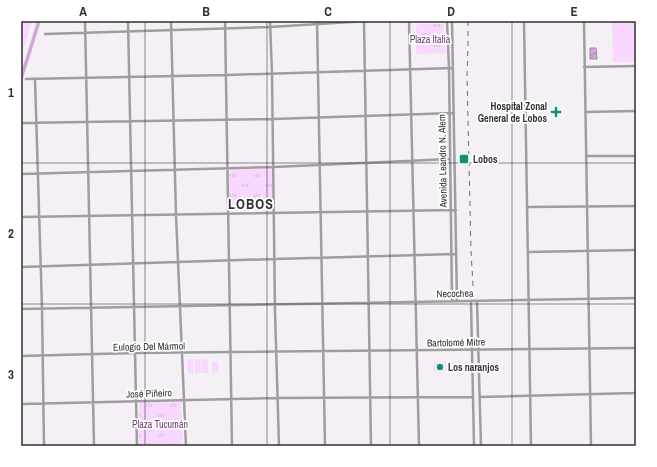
<svg xmlns="http://www.w3.org/2000/svg" width="657" height="467" viewBox="0 0 657 467" font-family="'Archivo Narrow',sans-serif">
	<style>
		.park { fill: url(#park-tufts) }
		.garden { fill: #f8d8fe }
		.water { fill: url(#water-waves); stroke: #a284a6 }
		.lines { fill: none; stroke-linecap: round; stroke-linejoin: round }
		.canal { stroke: #d1a7d7; stroke-width: 3.5 }
		.street { stroke: #9f9d9f; stroke-width: 2.5 }
		.rail { stroke: #6c696d; stroke-width: 1; stroke-dasharray: 5 5; stroke-linecap: butt }
		.grid { fill: none; stroke: #333134; stroke-width: 1; stroke-opacity: 0.55 }
		.poi-dot { fill: #148e72; stroke: #fff; stroke-width: 1.5 }
		.labels { text-anchor: middle; stroke-width: 3.5; stroke-linejoin: round; paint-order: stroke }
		.park-label { font-size: 10px; fill: #703d79; stroke: #fff }
		.poi-label { font-size: 10px; font-weight: bold; fill: #333134; stroke: #fff; text-anchor: start }
		.street-label { font-size: 10px; fill: #333134; stroke: #fff }
		.district-label { font-size: 14px; font-weight: bold; letter-spacing: 1px; fill: #333134; stroke: #fff }
		.neatline { fill: none; stroke: #333134; stroke-width: 1.5 }
		.grid-label { font-size: 13px; text-anchor: middle; font-weight: bold; fill: #333134 }
	</style>
	<defs>
		<pattern id="park-tufts" width="24" height="20" patternUnits="userSpaceOnUse"><rect width="24" height="20" fill="#f8d8fe"/><path d="M3 7l-1-3M5 7V3M7 7l1-3M15 17l-1-3M17 17v-4M19 17l1-3" fill="none" stroke="#d5bada"/></pattern>
		<pattern id="water-waves" width="16" height="10" patternUnits="userSpaceOnUse"><rect width="16" height="10" fill="#d1a7d7"/><path d="M0 5q4-4 8 0t8 0" fill="none" stroke="#aa89af"/></pattern>
	</defs>
	<rect width="100%" height="100%" fill="#f5f0f6"/>
	<!-- park -->
	<path class="park" d="M419,24H444L445,53L416,54V26Z
		M232,170L269,169L272,171V208L271,210H232L230,207L229,174L230,171Z
		M181,402L183,446H139V403Z"/>
	<!-- garden -->
	<path class="garden" d="M21,21H32L21,57Z
		M612,21H636V62H613Z
		M187,359H193V373H188Z
		M195,359H201V373H195Z
		M202,359H208V373H202Z
		M212,362H218V373H212Z
		M446,362V371H434V363Z"/>
	<!-- water -->
	<path class="water" d="M590,48H596L597,59H590Z"/>
	<g class="lines">
		<!-- canal -->
		<path class="canal" d="M21,79L39,21"/>
		<!-- street -->
		<path class="street" d="M85,21L94,446
			M128,21L137,446
			M171,21L176,215L186,446
			M225,21L232,446
			M270,21L272,74L275,311L279,446
			M317,21L325,446
			M364,21L371,446
			M409,21L419,446
			M447,21L449,68L452,301
			M452,21L457,301
			M524,21L531,446
			M584,21L591,446
			M21,24L22,21
			M45,34L270,27L368,21
			M584,67L636,66
			M26,79L226,75L453,68
			M35,79L42,308L44,446
			M585,112L636,111
			M21,123L273,119L454,113
			M586,156H636
			M21,174L274,167L450,159
			M528,207L636,206
			M21,217L456,210
			M528,252L636,250
			M21,267L275,259L456,254
			M471,301L474,446
			M477,301L481,446
			M21,309L636,298
			M21,356L135,353L636,348
			M480,397L636,393
			M21,404L277,398L473,397"/>
		<!-- rail -->
		<path class="rail" d="M468,21V46L467,75L471,252L474,301"/>
	</g>
	<!-- grid -->
	<path class="grid" d="M145,21V446M267,21V446M390,21V446M512,21V446M21,163H636M21,304H636"/>
	<!-- markers -->
	<g class="poi-dot">
		<path d="M554 106h4v4h4v4h-4v4h-4v-4h-4v-4h4z"/>
		<rect x="459" y="154" width="10" height="10" rx="2"/>
		<circle cx="440" cy="367" r="4"/>
	</g>
	<g class="labels">
		<!-- park labels -->
		<g class="park-label">
			<text x="430" y="43">Plaza Italia</text>
			<text x="160" y="428">Plaza Tucumán</text>
		</g>
		<!-- poi labels -->
		<g class="poi-label">
			<text x="547" y="110" text-anchor="end">Hospital Zonal<tspan x="547" dy="12">General de Lobos</tspan></text>
			<text x="473" y="163">Lobos</text>
			<text x="448" y="371">Los naranjos</text>
		</g>
		<!-- street labels -->
		<g class="street-label">
			<text transform="translate(442 161) rotate(-91)" y="4">Avenida Leandro N. Alem</text>
			<text transform="translate(455 293) rotate(-1)" y="4">Necochea</text>
			<text transform="translate(456 342) rotate(-1)" y="4">Bartolomé Mitre</text>
			<text transform="translate(149 346) rotate(-1)" y="4">Eulogio Del Mármol</text>
			<text transform="translate(149 393) rotate(-2)" y="4">José Piñeiro</text>
		</g>
		<!-- district labels -->
		<g class="district-label">
			<text x="251" y="209">LOBOS</text>
		</g>
	</g>
	<!-- border -->
	<rect width="657" height="467" fill="none" stroke="#ffffff" stroke-width="44"/>
	<rect x="22" y="22" width="613" height="423" class="neatline"/>
	<g class="grid-label">
		<text x="83" y="16">A</text>
		<text x="206" y="16">B</text>
		<text x="328" y="16">C</text>
		<text x="451" y="16">D</text>
		<text x="574" y="16">E</text>
		<text x="11" y="97">1</text>
		<text x="11" y="238">2</text>
		<text x="11" y="379">3</text>
	</g>
</svg>
